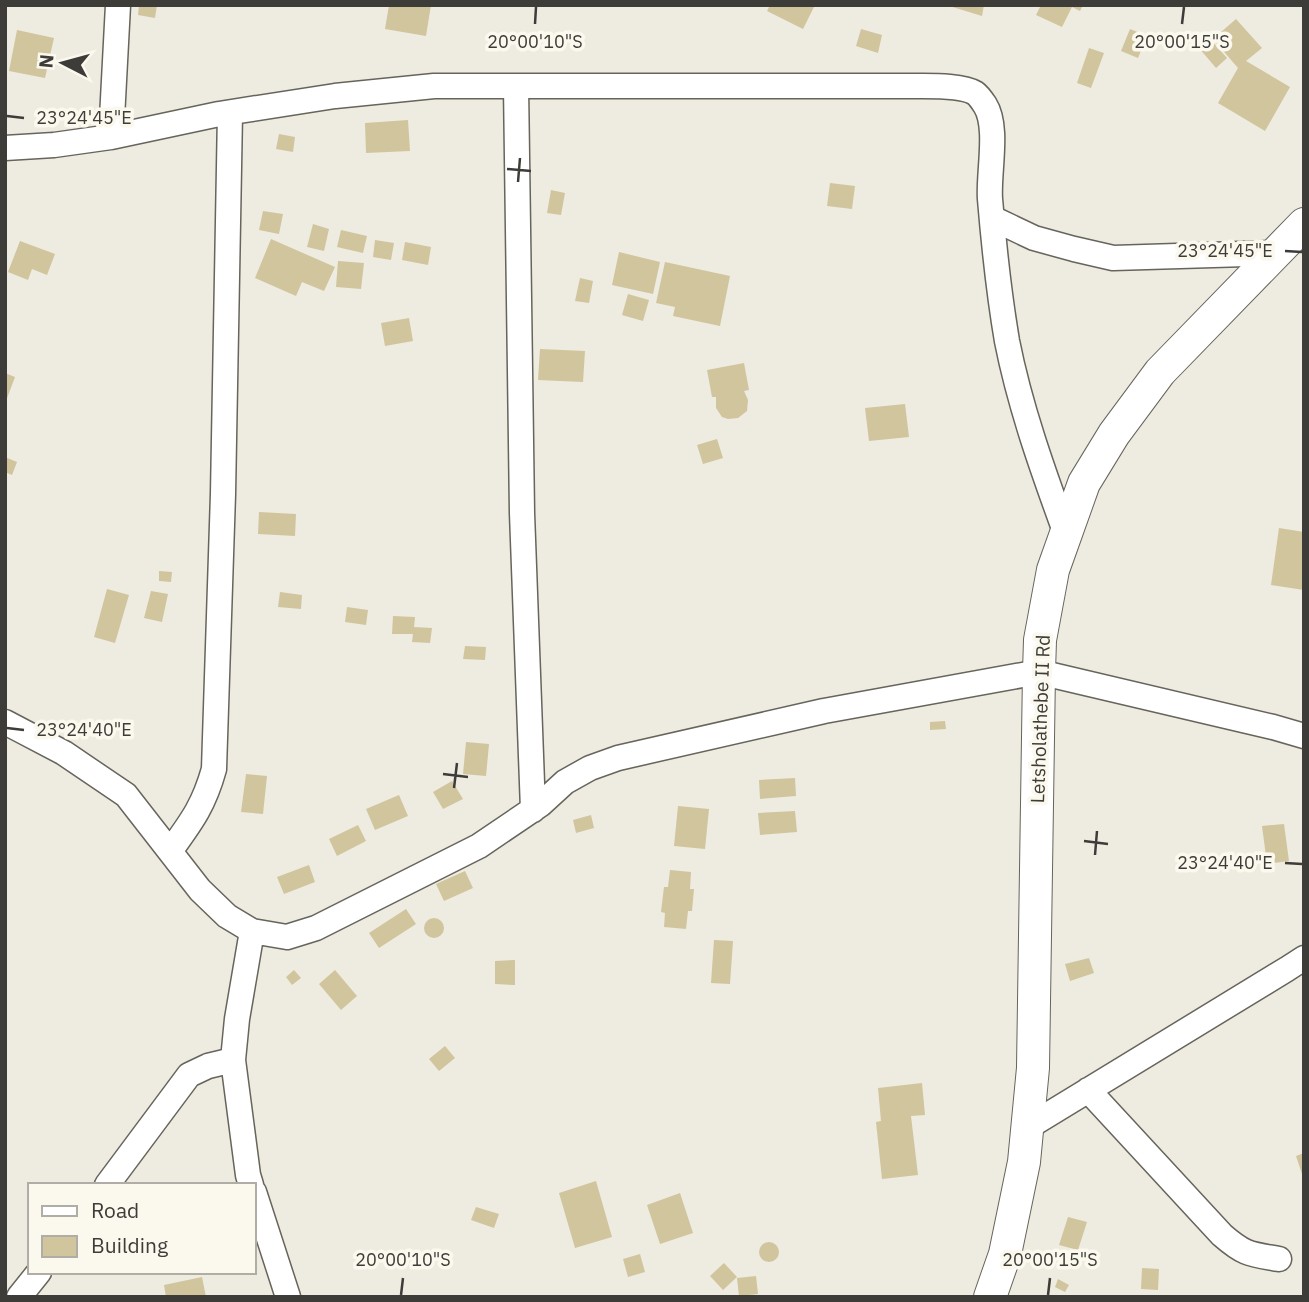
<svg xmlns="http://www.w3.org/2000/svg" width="1309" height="1302" viewBox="0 0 1309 1302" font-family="'IBM Plex Sans',sans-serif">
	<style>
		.building { fill: #d1c59e }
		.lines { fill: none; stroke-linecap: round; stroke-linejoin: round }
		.minor-casing { stroke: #66645b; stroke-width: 27 }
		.tertiary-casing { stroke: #66645b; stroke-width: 34 }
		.minor { stroke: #fff; stroke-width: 24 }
		.tertiary { stroke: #fff; stroke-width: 32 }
		.ticks { fill: none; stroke: #3d3c38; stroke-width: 2.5 }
		.labels { text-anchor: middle; stroke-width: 7; stroke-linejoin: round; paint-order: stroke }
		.street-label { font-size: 19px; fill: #3d3c38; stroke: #fbf8ee }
		.ticks-label { font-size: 18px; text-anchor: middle; fill: #3d3c38; stroke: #fbf8ee; stroke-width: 7; stroke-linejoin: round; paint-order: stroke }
	</style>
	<rect width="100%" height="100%" fill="#eeebe1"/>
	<!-- building -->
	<path class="building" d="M139,5H157L155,18L138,15Z
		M389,5H431L426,36L385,29Z
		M770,5H815L803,29L767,11Z
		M946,5H984L982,16Z
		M1041,5H1083L1080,11L1072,7L1062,27L1036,15Z
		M1236,19L1262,48L1246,61L1290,87L1265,131L1218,103L1238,68L1213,39Z
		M861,29L882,35L878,53L856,46Z
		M1130,29L1147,36L1138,58L1121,51Z
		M17,30L54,38L45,78L9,71Z
		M1209,38L1227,58L1216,68L1199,48Z
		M1089,48L1104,53L1091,88L1077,83Z
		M408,120L410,151L366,153L365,123Z
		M279,134L295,137L293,152L276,149Z
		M830,183L855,186L852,209L827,206Z
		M551,190L565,193L561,215L547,213Z
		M263,211L283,214L279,234L259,230Z
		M313,224L329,229L324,251L307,247Z
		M341,230L367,236L363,253L337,247Z
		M271,239L335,267L324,291L302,282L296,296L255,278Z
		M375,240L394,243L391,260L373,257Z
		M20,241L55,254L47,275L32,269L28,280L8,272Z
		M405,242L431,247L428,265L402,260Z
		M619,252L660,262L653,294L612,285Z
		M338,261L364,263L361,289L336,287Z
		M665,262L730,276L720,326L673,316L675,307L656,303Z
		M580,278L593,281L589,303L575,301Z
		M628,294L649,300L643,321L622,315Z
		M409,318L413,341L385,346L381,323Z
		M540,349L585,351L583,382L538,380Z
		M744,363L749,390L744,391L748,400L747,411L738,418L728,419L722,417L716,408V397H712L707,370Z
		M5,373L15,377L6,401H5Z
		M905,404L909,437L869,441L865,408Z
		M717,439L723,458L703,464L697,445Z
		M5,457L17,462L12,475L5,472Z
		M259,512L296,514L295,536L258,534Z
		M1279,528L1304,532V590L1271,585Z
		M159,571L172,572L171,582L159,581Z
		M107,589L129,595L115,643L94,637Z
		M151,591L168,594L162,622L144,618Z
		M280,592L302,595L301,609L278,607Z
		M347,607L368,610L366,625L345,622Z
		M393,616L415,617L414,627L432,628L430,643L412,642L413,634H392Z
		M465,646L486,647L485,660L463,659Z
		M945,721L946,729L930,730V722Z
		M466,742L489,744L486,776L463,774Z
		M246,774L267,776L263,814L241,812Z
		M795,778L796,796L760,799L759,780Z
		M452,781L463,799L443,809L433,792Z
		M399,795L408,816L375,830L366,809Z
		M678,806L709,809L705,849L674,846Z
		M795,811L797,832L760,835L758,813Z
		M591,815L594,828L576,833L573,820Z
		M1284,824L1289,861L1267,864L1262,826Z
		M358,825L366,841L337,856L329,839Z
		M309,865L315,882L284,894L277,877Z
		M670,870L691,872L690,889H694L692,911H688L686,929L664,927L665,913L661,912L664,887H668Z
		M465,871L473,888L444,901L436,884Z
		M406,909L416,924L379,948L369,933Z
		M424 928a10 10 0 1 1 20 0a10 10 0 1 1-20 0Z
		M714,940L733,941L730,984L711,983Z
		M1089,958L1094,973L1070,981L1065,964Z
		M515,960V985L495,984V961Z
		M294,970L301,978L292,985L286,977Z
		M335,970L357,996L341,1010L319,984Z
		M445,1046L455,1058L439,1071L429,1059Z
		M922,1083L925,1115L911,1116L918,1175L882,1179L876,1122L881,1121L878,1088Z
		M1304,1153V1176L1303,1177L1296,1156Z
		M596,1181L612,1237L575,1248L559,1193Z
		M680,1193L693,1233L660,1244L647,1205Z
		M476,1207L499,1214L494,1228L471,1220Z
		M1068,1217L1087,1222L1078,1250L1059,1245Z
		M759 1252a10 10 0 1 1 20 0a10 10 0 1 1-20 0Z
		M640,1254L645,1272L628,1277L623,1259Z
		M724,1263L737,1277L723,1290L710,1276Z
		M1142,1268L1159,1269L1158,1290L1141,1289Z
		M756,1276L758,1294L739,1296L737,1278Z
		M202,1277L206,1297H166L164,1285Z
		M1058,1279L1069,1285L1065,1292L1055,1287Z"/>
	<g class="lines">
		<defs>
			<path id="minor" d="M516,86L522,513L533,810
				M111,137L118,5
				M5,148L54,145L111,137L219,114L335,96L434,86H923C936,86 964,86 975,93C978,95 983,102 985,105C999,127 988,173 990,199C994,247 999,294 1007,341C1020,407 1043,471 1066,534
				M992,218L1034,238L1074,249L1113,258L1276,253
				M5,722L64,753L126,795L200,890L227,916L252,931L287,937L316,928L479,846L541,804L565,782L590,768L618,758L824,711L1039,672L1273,727L1304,736
				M171,850C192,821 204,805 214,769L223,494L230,113
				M1088,1090L1222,1235C1245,1255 1250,1254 1279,1259
				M1028,1127L1287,969L1304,958
				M107,1185L189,1075L208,1066L233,1060
				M251,1185L248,1175L233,1060L237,1019L252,931
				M254,1192L288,1297
				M19,1297L39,1272"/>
			<path id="tertiary" d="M990,1297L1005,1254L1024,1162L1033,1068L1039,672L1040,640L1053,570L1084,483L1114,434L1160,372L1304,224"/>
		</defs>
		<!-- minor casing -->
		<use href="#minor" class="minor-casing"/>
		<!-- tertiary casing -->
		<use href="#tertiary" class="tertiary-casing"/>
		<!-- minor -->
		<use href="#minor" class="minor"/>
		<!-- tertiary -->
		<use href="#tertiary" class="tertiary"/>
	</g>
	<!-- ticks -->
	<path class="ticks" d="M535,24L536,7M1182,24L1184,7M7,116L24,118M507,169L531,171M518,182L520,158M1285,251L1302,252M7,728L24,730M443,774L468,777M454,788L457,763M1084,841L1108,844M1095,855L1097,831M1285,863L1302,864M401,1295L403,1278M1048,1295L1050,1278"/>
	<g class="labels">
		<!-- street labels -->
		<g class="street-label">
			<text transform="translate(1040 719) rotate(-88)" y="7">Letsholathebe II Rd</text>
		</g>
	</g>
	<g class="ticks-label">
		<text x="535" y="48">20°00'10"S</text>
		<text x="1182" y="48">20°00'15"S</text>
		<text x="84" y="124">23°24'45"E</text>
		<text x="1225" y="257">23°24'45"E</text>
		<text x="84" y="736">23°24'40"E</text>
		<text x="1225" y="869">23°24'40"E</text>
		<text x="403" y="1266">20°00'10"S</text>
		<text x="1050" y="1266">20°00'15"S</text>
	</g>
	<!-- border -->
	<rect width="1309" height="1302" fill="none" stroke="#3d3c38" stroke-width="14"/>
	<!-- legend -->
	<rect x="28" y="1183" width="228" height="91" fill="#fbf8ee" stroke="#afada5" stroke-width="2"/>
	<rect x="42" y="1206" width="35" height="10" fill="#ffffff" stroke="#afada5" stroke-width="2"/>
	<text x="91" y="1218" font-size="21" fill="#3d3c38">Road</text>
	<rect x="42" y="1236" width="35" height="21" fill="#d1c59e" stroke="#afada5" stroke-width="2"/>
	<text x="91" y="1253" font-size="21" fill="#3d3c38">Building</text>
	<!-- north arrow -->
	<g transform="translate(63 63) rotate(276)" stroke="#fbf8ee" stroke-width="5" paint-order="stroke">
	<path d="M0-5L12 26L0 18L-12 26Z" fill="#3d3c38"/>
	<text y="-10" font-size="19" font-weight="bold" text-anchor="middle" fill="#3d3c38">N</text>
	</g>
</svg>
